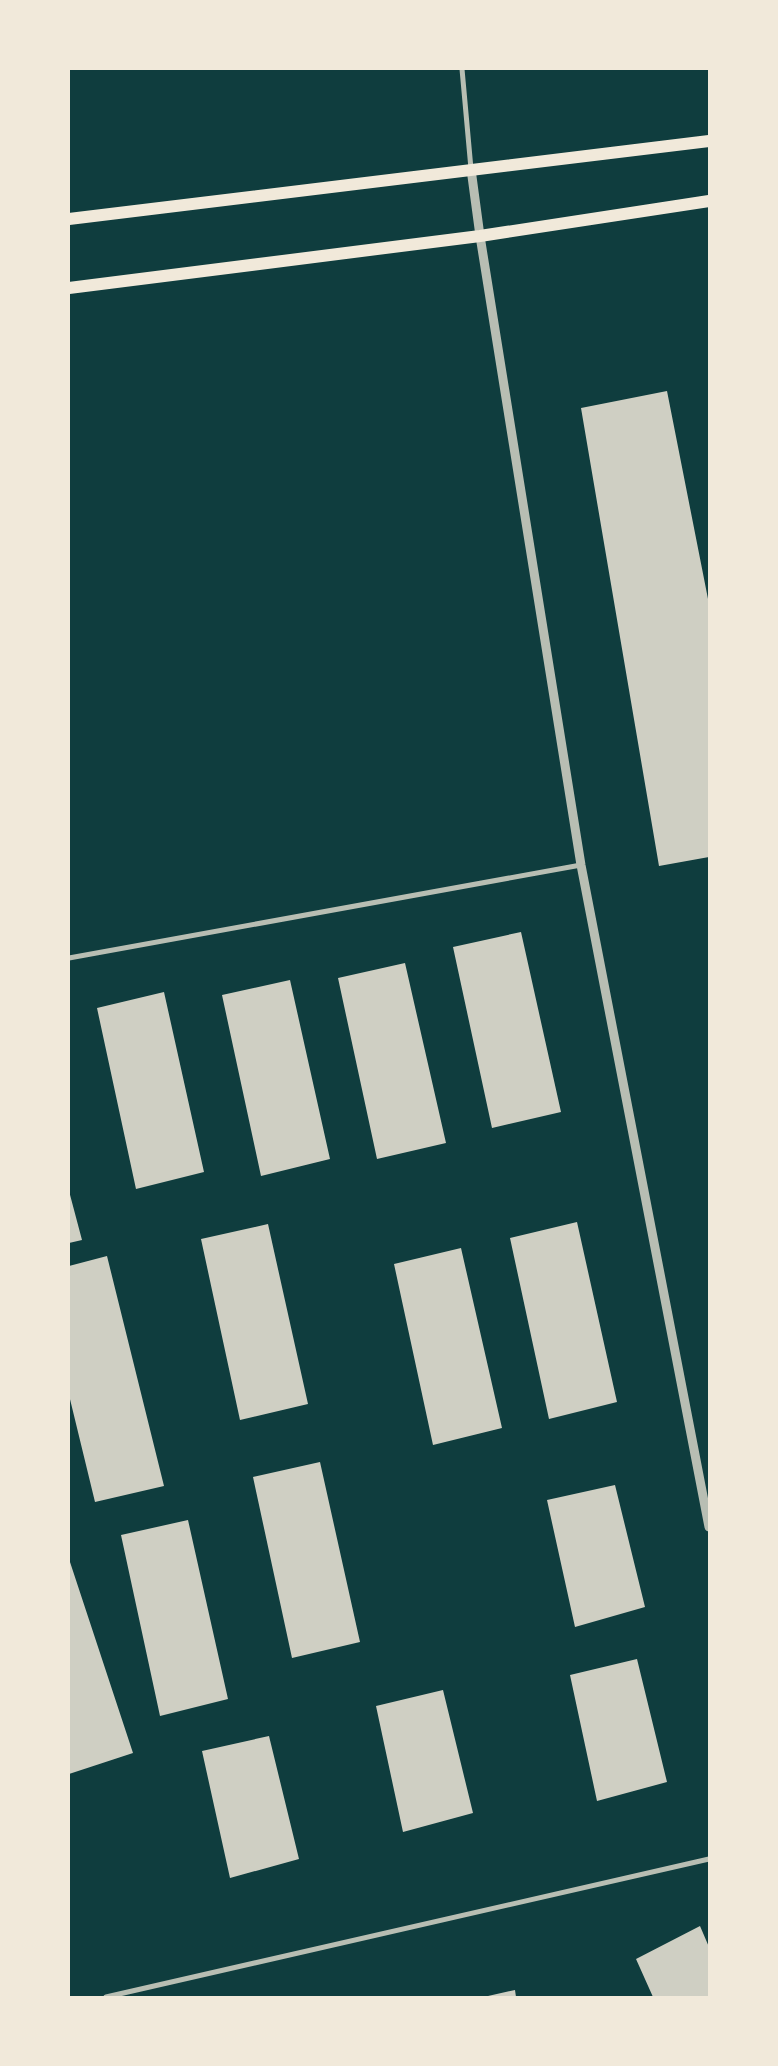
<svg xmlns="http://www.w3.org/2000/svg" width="778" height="2066" viewBox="0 0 778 2066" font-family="Cabin,sans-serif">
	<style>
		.building { fill: #cfcfc3 }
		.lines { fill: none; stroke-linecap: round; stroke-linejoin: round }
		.minor { stroke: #b8beb3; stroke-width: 5 }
		.tertiary { stroke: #b8beb3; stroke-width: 9 }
		.primary { stroke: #f1e9da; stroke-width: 12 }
	</style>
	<rect width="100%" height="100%" fill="#0f3d3e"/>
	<!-- building -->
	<path class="building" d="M667,391L709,604V857L659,866L581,408Z
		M521,932L561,1112L492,1128L453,947Z
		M405,963L446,1143L377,1159L338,978Z
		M290,980L330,1159L261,1176L222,995Z
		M164,992L204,1172L136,1189L97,1008Z
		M69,1191L82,1240L69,1243Z
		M577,1222L617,1402L549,1419L510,1238Z
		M268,1224L308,1404L240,1420L201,1239Z
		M461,1248L502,1428L433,1445L394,1264Z
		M107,1256L164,1486L95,1502L69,1395V1266Z
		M320,1462L360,1642L292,1658L253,1477Z
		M615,1485L645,1607L575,1627L547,1500Z
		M188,1520L228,1699L160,1716L121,1535Z
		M69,1559L133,1753L69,1774Z
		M637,1659L667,1782L597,1801L570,1675Z
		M443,1690L473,1813L403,1832L376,1706Z
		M269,1736L299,1859L230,1878L202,1751Z
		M700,1926L709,1947V1997H653L636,1959Z
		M515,1990L516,1997H488V1996Z"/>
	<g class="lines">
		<!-- minor -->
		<path class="minor" d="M462,69L471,169
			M69,958L581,865
			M106,1997L709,1859"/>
		<!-- tertiary -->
		<path class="tertiary" d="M471,169L480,236L581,865L709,1527"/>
		<!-- primary -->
		<path class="primary" d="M69,219L709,141
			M69,288L480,236L709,201"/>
	</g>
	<!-- border -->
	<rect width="778" height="2066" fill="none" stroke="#f1e9da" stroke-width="140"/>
</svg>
